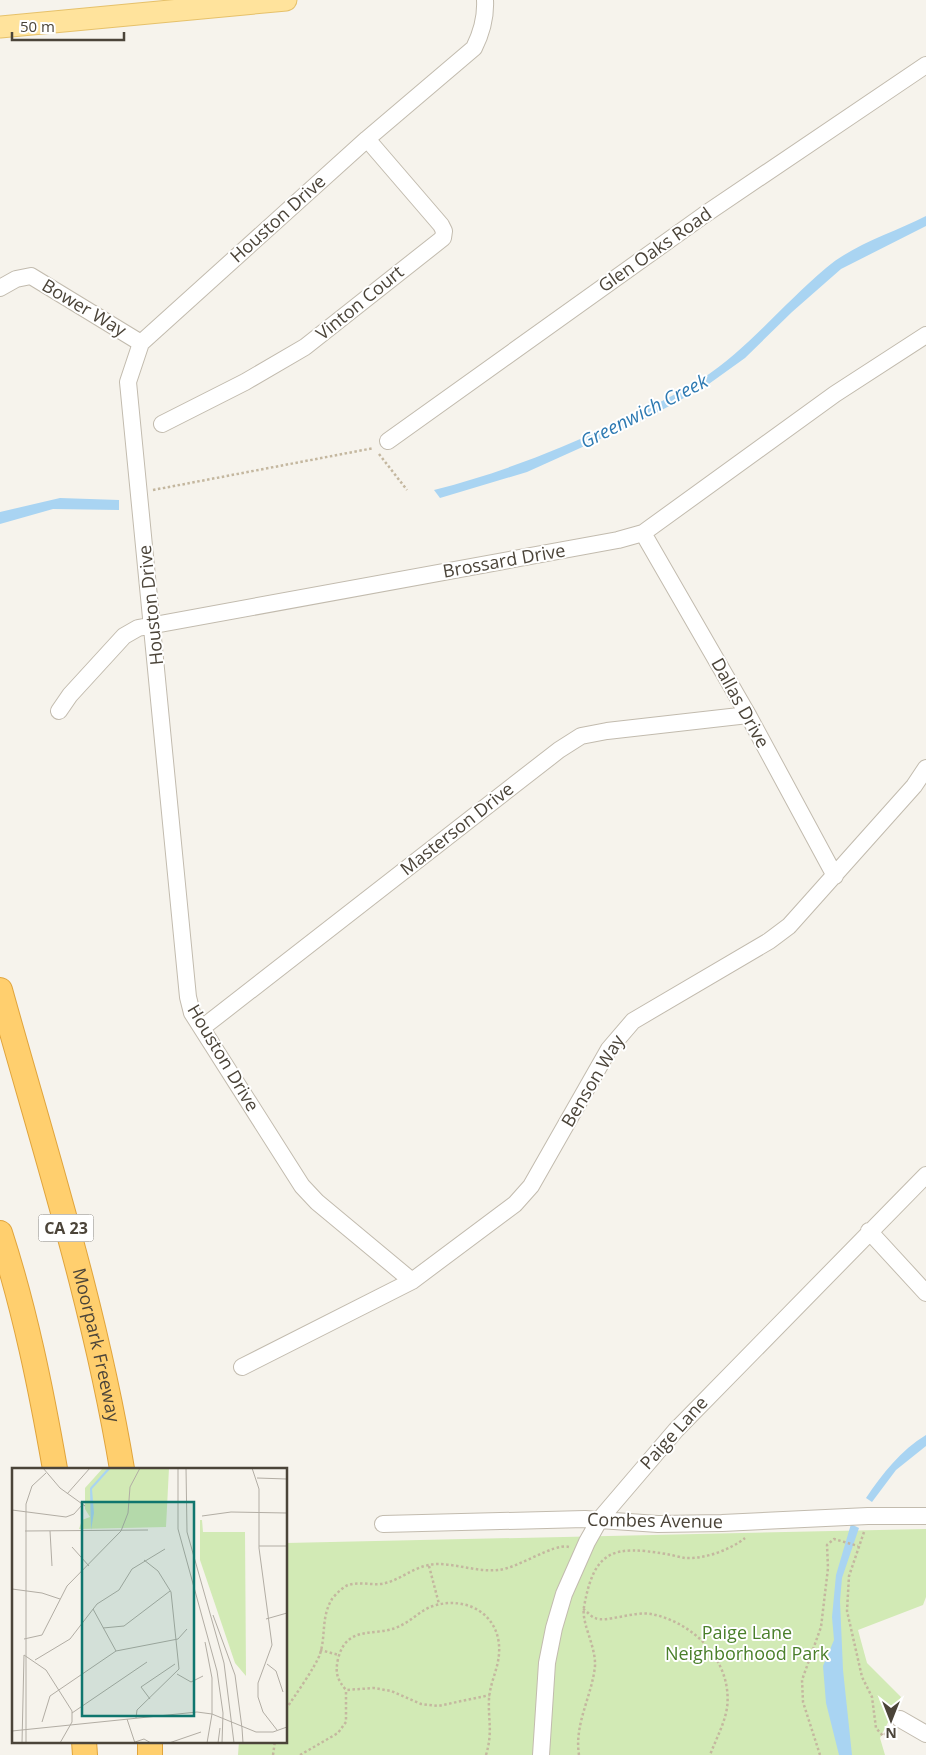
<svg xmlns="http://www.w3.org/2000/svg" width="926" height="1755" viewBox="0 0 926 1755" font-family="'Open Sans',sans-serif">
	<style>
		.green { fill: #d2eab5 }
		.water { fill: #a9d4f2 }
		.lines { fill: none; stroke-linecap: round; stroke-linejoin: round }
		.minor-casing { stroke: #c2bbae; stroke-width: 18 }
		.major-casing { stroke: #e6c16a; stroke-width: 23 }
		.highway-casing { stroke: #e0a43c; stroke-width: 26 }
		.path { stroke: #c4b79f; stroke-width: 2.5; stroke-dasharray: 2.5 2.5; stroke-linecap: butt }
		.minor { stroke: #fff; stroke-width: 16 }
		.major { stroke: #ffe39c; stroke-width: 21 }
		.highway { stroke: #ffcf6e; stroke-width: 24 }
		.labels { text-anchor: middle; stroke-width: 4; stroke-linejoin: round; paint-order: stroke }
		.shield { fill: #fff; stroke: #817c74; stroke-width: 1 }
		.shield-label { font-size: 16px; font-weight: bold; fill: #4b4439 }
		.street-label { font-size: 18px; fill: #4b4439; stroke: #fff }
		.park-label { font-size: 18px; fill: #4a7f2a; stroke: #fff }
		.water-label { font-size: 19px; font-style: italic; fill: #2e7ab2; stroke: #fff }
		.inset-road { fill: none; stroke: #b2ada4; stroke-width: 1 }
		.view { fill: #0f766e; fill-opacity: 0.15; stroke: #0f766e; stroke-width: 2.5 }
		.inset-edge { fill: none; stroke: #4b4439; stroke-width: 2.5 }
	</style>
	<rect width="100%" height="100%" fill="#f6f3ec"/>
	<!-- green -->
	<path class="green" d="M926,1529V1597L923,1605L858,1630L867,1663L901,1697L880,1738L885,1755H238L239,1741H286V1543Z"/>
	<!-- water -->
	<path class="water" d="M926,216V226L841,269L792,312L745,358L706,386L649,417L527,472L440,498L434,490C497,474 556,451 614,424C644,410 674,396 702,379C749,348 783,304 826,268C854,244 893,233 926,216Z
		M60,498L119,500V510L53,509L0,524V512Z
		M926,1435V1446L896,1470L872,1502L866,1498C882,1474 901,1450 926,1435Z
		M851,1524L859,1528L842,1578L840,1601L843,1670L852,1755H839L826,1703L823,1666L834,1640L832,1617L836,1575Z"/>
	<g class="lines">
		<defs>
			<path id="minor" d="M0,288L16,279L31,276L141,343
				M162,424L245,382L305,347L443,238L444,231L441,225L367,139
				M388,441L704,215L926,65
				M643,533L748,715L835,876
				M59,711L70,695L124,636L138,628L618,540L643,533L835,394L926,335
				M202,1028L559,750L581,736L607,731L748,715
				M869,1231L926,1293
				M412,1281L317,1202L302,1186L192,1013L188,997L128,382L141,343L367,139L474,48C482,32 486,18 485,0
				M242,1367L412,1281L515,1204L531,1186L609,1049L633,1021L769,941L789,926L914,786L926,768
				M383,1524L585,1519L658,1524L722,1523L868,1516H926
				M900,1719L926,1734
				M541,1755L547,1663L554,1628L564,1594L587,1542L600,1519L676,1430L926,1175"/>
			<path id="major" d="M0,27L286,0"/>
			<g id="highway">
				<path id="s1" d="M0,990C44,1148 95,1306 122,1469"/>
				<path d="M0,1233C25,1310 41,1389 55,1469"/>
				<path d="M84,1741L85,1755"/>
				<path d="M150,1741V1755"/>
			</g>
		</defs>
		<!-- minor casing -->
		<use href="#minor" class="minor-casing"/>
		<!-- major casing -->
		<use href="#major" class="major-casing"/>
		<!-- highway casing -->
		<use href="#highway" class="highway-casing"/>
		<!-- path -->
		<path class="path" d="M379,454L407,490
			M153,490L374,448
			M864,1532L849,1576L847,1611L862,1677L872,1697L876,1728L883,1736L890,1729
			M429,1566L439,1604
			M583,1609C587,1611 591,1617 595,1618C605,1623 634,1611 651,1614C694,1622 733,1662 727,1708C724,1725 716,1739 710,1755
			M320,1650L339,1655
			M286,1709C294,1697 316,1666 320,1654C326,1635 321,1617 332,1599C335,1595 342,1588 346,1586C357,1581 369,1585 380,1584C400,1582 413,1565 437,1564C457,1564 478,1572 498,1570C519,1568 553,1543 569,1547
			M273,1755L275,1741
			M300,1755L338,1733L346,1722V1690
			M486,1755C493,1731 488,1721 489,1699C490,1683 498,1669 499,1654C502,1615 467,1595 433,1606C421,1610 411,1621 400,1626C376,1638 347,1623 338,1659C335,1673 337,1679 346,1690L374,1688L391,1691L421,1704L438,1706L490,1695
			M579,1755C574,1724 592,1696 595,1666C596,1646 581,1623 584,1607C594,1550 613,1545 666,1554C672,1555 679,1557 685,1558C705,1559 730,1550 745,1538
			M820,1755L803,1702L802,1680L821,1627L828,1568L827,1545L834,1539L858,1546"/>
		<!-- minor -->
		<use href="#minor" class="minor"/>
		<!-- major -->
		<use href="#major" class="major"/>
		<!-- highway -->
		<use href="#highway" class="highway"/>
	</g>
	<g class="labels">
		<!-- shield labels -->
		<rect class="shield" x="38.5" y="1214.5" width="55" height="27" rx="4"/>
		<g class="shield-label">
			<text x="66" y="1234">CA 23</text>
		</g>
		<!-- street labels -->
		<g class="street-label">
			<text transform="translate(278 219) rotate(-42)" y="6">Houston Drive</text>
			<text transform="translate(655 250) rotate(-35)" y="6">Glen Oaks Road</text>
			<text transform="translate(360 303) rotate(-39)" y="6">Vinton Court</text>
			<text transform="translate(84 308) rotate(31)" y="6">Bower Way</text>
			<text transform="translate(504 561) rotate(-10)" y="6">Brossard Drive</text>
			<text transform="translate(151 605) rotate(-96)" y="6">Houston Drive</text>
			<text transform="translate(740 703) rotate(61)" y="6">Dallas Drive</text>
			<text transform="translate(457 829) rotate(-38)" y="6">Masterson Drive</text>
			<text transform="translate(223 1058) rotate(59)" y="6">Houston Drive</text>
			<text transform="translate(593 1081) rotate(-59)" y="6">Benson Way</text>
			<text dy="6" stroke="none"><textPath href="#s1" startOffset="368">Moorpark Freeway</textPath></text>
			<text transform="translate(674 1433) rotate(-48)" y="6">Paige Lane</text>
			<text transform="translate(655 1521) rotate(1)" y="6">Combes Avenue</text>
		</g>
		<!-- park labels -->
		<g class="park-label">
			<text x="747" y="1639">Paige Lane<tspan x="747" dy="21">Neighborhood Park</tspan></text>
		</g>
		<!-- water labels -->
		<g class="water-label">
			<text transform="translate(644 411) rotate(-27)" y="7">Greenwich Creek</text>
		</g>
	</g>
	<!-- overview -->
	<g transform="translate(12 1468)">
		<rect width="275" height="275" fill="#f6f3ec"/>
		<path d="M91,0H157L154,59L67,61L70,52L78,49L73,41V20ZM188,52H190L191,64H233L234,208L223,195L188,92Z" fill="#d2eab5"/>
		<path d="M96,0H99L80,21L82,45L79,62L78,20Z" fill="#a9d4f2"/>
		<path class="inset-road" d="M31,0L48,20L73,38M166,0V61L205,203L211,245L210,275M174,0L175,64L212,195L222,275M240,0L247,21V80L260,177L246,215V229L251,244L265,262M245,10L275,11M55,26L78,0M0,42L54,49L62,46L70,37M190,48L219,44L275,45M13,63L136,62M38,63L40,98M247,78H275M60,79L77,98M0,121L30,125L48,131M81,141L104,183M201,147L223,207L230,260M254,151L275,145M91,160L112,158L158,123M12,171L30,167L55,118L109,63L116,45L118,19L128,0M193,174L200,210V246M12,187L34,202L60,243V254L48,275M23,192L58,171L85,136L107,122L120,101L153,81M255,196L264,203L271,224M165,206L179,214L191,208M138,231L129,219L163,196M60,245L135,194M124,250L125,242L167,201L159,124L146,103L132,92M115,251L123,275M30,254L38,228L104,183L166,171L175,161M230,260L231,275M0,263L185,244L200,246L244,264H261L275,259M123,274L132,271L139,275M10,275L12,187M14,275V36L20,18L34,5M157,275L189,264M195,275L200,246M206,275L208,260"/>
		<path class="view" d="M70,34H182V248H70Z"/>
		<rect width="275" height="275" class="inset-edge"/>
	</g>
	<!-- north arrow -->
	<g transform="translate(891 1720) rotate(180)" stroke="#ffffff" stroke-width="4" paint-order="stroke">
	<path d="M0-4L9 19L0 12L-9 19Z" fill="#4b4439"/>
	<text y="-8" font-size="14" font-weight="bold" text-anchor="middle" fill="#4b4439">N</text>
	</g>
	<!-- scale -->
	<path d="M12 32v8h112v-8" fill="none" stroke="#4b4439" stroke-width="2.5"/>
	<text x="20" y="32" font-size="15" fill="#4b4439" stroke="#ffffff" stroke-width="4" paint-order="stroke">50 m</text>
</svg>
